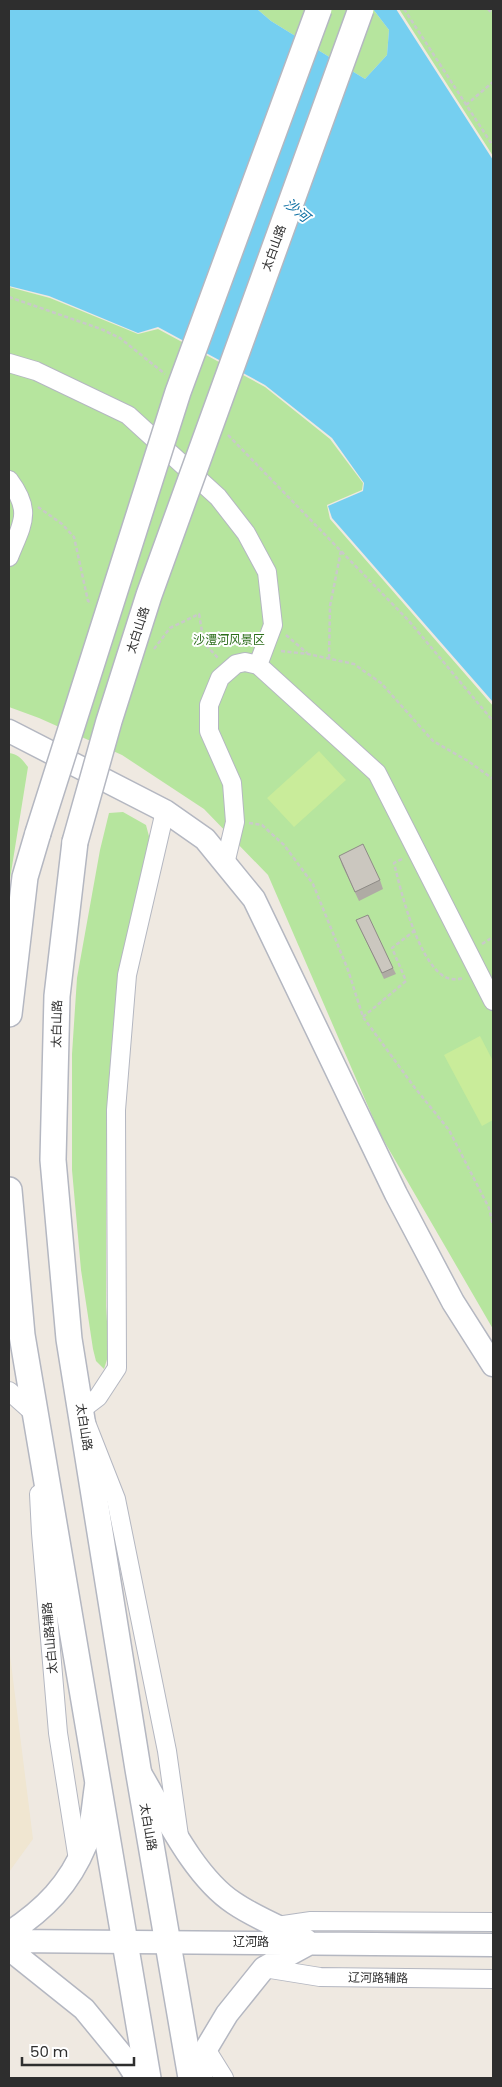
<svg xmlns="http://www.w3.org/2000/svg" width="502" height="2087" viewBox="0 0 502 2087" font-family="Poppins,'Noto Sans SC',sans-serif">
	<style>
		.education { fill: #f0e6d1 }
		.green { fill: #b6e59e }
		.pitch { fill: #c9ec9a }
		.water { fill: #75cff0 }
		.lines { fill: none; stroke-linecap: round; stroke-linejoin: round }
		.minor-casing { stroke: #b4b7c1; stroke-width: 20 }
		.tertiary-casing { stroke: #b4b7c1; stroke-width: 25 }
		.secondary-casing { stroke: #b4b7c1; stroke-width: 28 }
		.path { stroke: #c9c9c9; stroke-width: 2.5; stroke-dasharray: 4 2.5; stroke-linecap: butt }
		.minor { stroke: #fff; stroke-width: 18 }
		.tertiary { stroke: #fff; stroke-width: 22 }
		.secondary { stroke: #fff; stroke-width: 25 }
		.secondary-bridge-casing { stroke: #b4b7c1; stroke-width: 28; stroke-linecap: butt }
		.secondary-bridge { stroke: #fff; stroke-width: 25 }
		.wall { fill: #afaba4 }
		.building { fill: #cbc7bf; stroke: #8e8b86 }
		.labels { text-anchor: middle; stroke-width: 4; stroke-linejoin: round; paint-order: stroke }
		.street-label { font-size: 12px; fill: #2e2e2e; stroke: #fff }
		.park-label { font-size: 12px; fill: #2c6e1b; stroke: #fff }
		.water-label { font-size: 14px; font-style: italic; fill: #0d6fa3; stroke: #fff }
	</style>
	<rect width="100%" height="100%" fill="#efe9e1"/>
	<!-- education -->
	<path class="education" d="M9,1647L33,1839L9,1872Z"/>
	<!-- green -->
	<path class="green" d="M257,9H373L389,30L387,55L365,79L271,21Z
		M399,9H493V156Z
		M9,287L50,298L138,334L158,329L265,387L330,439L363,483L362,490L327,505L330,519L493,706V1329L380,1134L268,875L204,809L122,755L39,718L9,707Z
		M9,753C18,754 22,759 28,767L9,885Z
		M123,812L146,825L150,840L117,983L109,1078L106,1167V1306L109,1353L104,1369L96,1361L93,1349L81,1270L72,1170V1054L77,978L100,850L109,813Z"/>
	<!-- pitch -->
	<path class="pitch" d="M319,751L346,780L294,827L267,798Z
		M480,1036L493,1061V1120L482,1126L444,1055Z"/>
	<!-- water -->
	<path class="water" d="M9,9H257L271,21L365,79L387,55L389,30L373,9H396L493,160V702L332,518L328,506L363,491L364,483L332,438L265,385L158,327L138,333L49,296L9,286Z"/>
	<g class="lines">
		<defs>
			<path id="minor" d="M9,363L36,371L128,415L218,497L246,533L267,572L273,625L258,665
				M9,480C33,512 22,524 9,557
				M165,811L127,975L116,1110L117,1368L98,1397L81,1410L116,1499L167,1751L179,1836
				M225,864L235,822L232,783L209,731V705L220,678L236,664L245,662L258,665L377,773L493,1001
				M9,1391L36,1415V1418
				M39,1494L41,1533L58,1733L78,1860
				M277,1926L311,1921L493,1922
				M264,1968L320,1977L493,1979
				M206,2049L224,2078"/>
			<path id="tertiary" d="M9,731L165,811L205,839L254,899L396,1194L453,1302L493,1365
				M140,1773C164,1813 194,1877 234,1903C256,1918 282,1928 306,1940
				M9,1933C45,1909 69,1885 86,1844C92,1827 93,1805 96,1786
				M9,1941L493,1945
				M9,1949L84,2009L125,2059L137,2078
				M201,2078L206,2049L227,2014L264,1968L310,1943"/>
			<path id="secondary" d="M75,842L57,996L53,1160L69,1339L138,1769L191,2078
				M9,1014L25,877L38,833
				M9,1190L22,1335L148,2078"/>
		</defs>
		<!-- minor casing -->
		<use href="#minor" class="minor-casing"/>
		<!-- tertiary casing -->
		<use href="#tertiary" class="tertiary-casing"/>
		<!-- secondary casing -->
		<use href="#secondary" class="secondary-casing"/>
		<!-- path -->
		<path class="path" d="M404,9L493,146
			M488,9L493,14
			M466,105L493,82
			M9,297L101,329L120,338L165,374
			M228,435L409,621L493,721
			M38,507L62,524L74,537L88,601L92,603
			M286,635L307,653
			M154,649L170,628L199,614L204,643L218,658
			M281,651L308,654L354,664L381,683L433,741L468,761L493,779
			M329,658L330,606L341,551
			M249,823L262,825L284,845L313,884L348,970L363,1017L415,1088L449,1130L489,1208L493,1225
			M402,859L394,863C401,892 417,957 442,975C449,980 456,980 464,978
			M482,944L493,937
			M363,1017L406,981L392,948L414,931"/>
		<!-- minor -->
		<use href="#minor" class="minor"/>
		<!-- tertiary -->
		<use href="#tertiary" class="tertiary"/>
		<!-- secondary -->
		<use href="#secondary" class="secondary"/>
		<defs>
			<path id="secondary-bridge" d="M38,833L178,392L319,9
				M75,842L109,721L149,595L361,9"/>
		</defs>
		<!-- secondary-bridge casing -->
		<use href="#secondary-bridge" class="secondary-bridge-casing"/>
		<!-- secondary-bridge -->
		<use href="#secondary-bridge" class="secondary-bridge"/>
	</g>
	<!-- wall -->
	<path class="wall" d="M339,856L380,880L383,889L359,901L342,865Z
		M356,920L393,968L396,974L384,979Z"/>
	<!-- building -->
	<path class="building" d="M363,844L380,880L355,892L339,856Z
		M368,915L393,968L382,973L356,920Z"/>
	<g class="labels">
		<!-- street labels -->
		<g class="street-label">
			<text transform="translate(274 248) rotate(-70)" y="4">太白山路</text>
			<text transform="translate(138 630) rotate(-72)" y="4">太白山路</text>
			<text transform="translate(57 1024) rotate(-89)" y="4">太白山路</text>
			<text transform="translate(84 1427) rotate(81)" y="4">太白山路</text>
			<text transform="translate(50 1638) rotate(-95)" y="4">太白山路辅路</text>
			<text transform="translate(148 1827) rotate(80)" y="4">太白山路</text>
			<text x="251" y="1946">辽河路</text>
			<text transform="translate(378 1978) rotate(1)" y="4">辽河路辅路</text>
		</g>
		<!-- park labels -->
		<g class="park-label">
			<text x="229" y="644">沙澧河风景区</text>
		</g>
		<!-- water labels -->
		<g class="water-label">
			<text transform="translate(297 210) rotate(40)" y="5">沙河</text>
		</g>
	</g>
	<!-- border -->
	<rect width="502" height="2087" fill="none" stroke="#2e2e2e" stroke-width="20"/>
	<!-- scale -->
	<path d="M22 2057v8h112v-8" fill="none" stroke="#2e2e2e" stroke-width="2.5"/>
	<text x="30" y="2057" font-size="15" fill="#2e2e2e" stroke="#ffffff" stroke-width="4" paint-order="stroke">50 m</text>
</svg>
